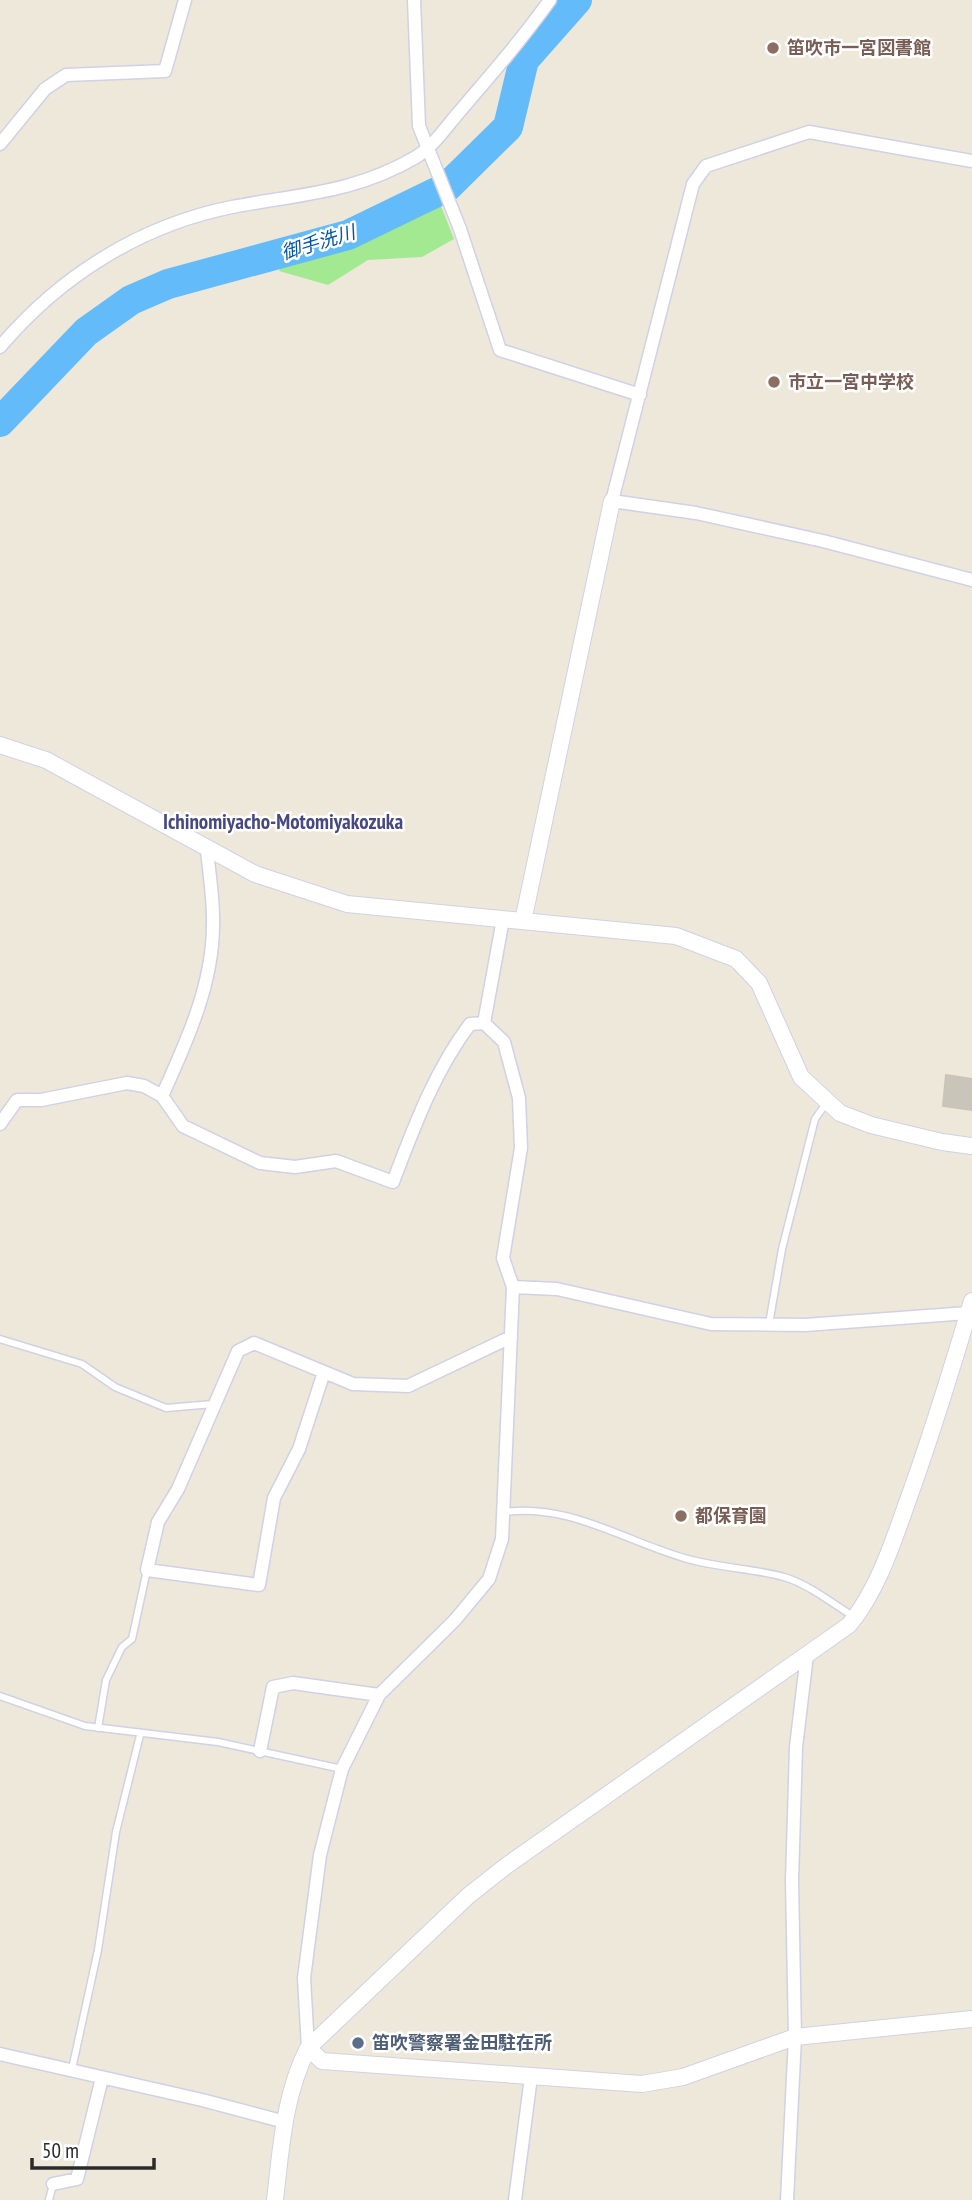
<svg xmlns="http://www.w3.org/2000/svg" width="972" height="2200" viewBox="0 0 972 2200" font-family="'PT Sans Narrow','Noto Sans JP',sans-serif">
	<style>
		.green { fill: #a3e992 }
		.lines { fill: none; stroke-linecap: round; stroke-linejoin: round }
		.river { stroke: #64bbf9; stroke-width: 30 }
		.building { fill: #c9c5bb; stroke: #c9c5b4; stroke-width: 2 }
		.service-casing { stroke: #d0d1e5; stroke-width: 9 }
		.minor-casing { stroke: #d0d1e5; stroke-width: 15 }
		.tertiary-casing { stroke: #d0d1e5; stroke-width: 18 }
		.service { stroke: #fff; stroke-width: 6 }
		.minor { stroke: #fff; stroke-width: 12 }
		.tertiary { stroke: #fff; stroke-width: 16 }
		.education-dot { fill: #8d6e63; stroke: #fff; stroke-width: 2.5 }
		.service-dot { fill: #5c6f8a; stroke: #fff; stroke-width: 2.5 }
		.labels { text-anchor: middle; stroke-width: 5; stroke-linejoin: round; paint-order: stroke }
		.education-label { font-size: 18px; font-weight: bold; fill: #785e54; stroke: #fff; text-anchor: start }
		.service-label { font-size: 18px; font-weight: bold; fill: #4e5e75; stroke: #fff; text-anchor: start }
		.water-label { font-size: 19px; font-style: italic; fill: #0155a7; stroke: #fff }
		.quarter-label { font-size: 21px; font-weight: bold; fill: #46487f; stroke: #fff }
	</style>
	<rect width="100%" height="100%" fill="#eee8db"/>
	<!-- green -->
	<path class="green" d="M441,206L454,239L422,257L368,260L328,285L279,271L284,261L343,245L425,209Z"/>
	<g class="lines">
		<!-- river -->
		<path class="river" d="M0,422L86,332L131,300L168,284L348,235L447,187L508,127L524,60L577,0"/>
	</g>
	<!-- building -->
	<path class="building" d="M946,1075L972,1079V1110L943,1106Z"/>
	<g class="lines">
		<defs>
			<path id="service" d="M769,1324L782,1249L815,1119L827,1102
				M0,1339L82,1364L115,1387L166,1408L213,1404
				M504,1512C568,1503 623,1540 684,1558C717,1568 752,1568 784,1577C808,1584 832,1603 854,1617
				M0,1696L85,1726L218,1742L342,1769
				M98,1728L106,1680L122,1647L132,1639L147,1570
				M72,2069L98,1950L116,1832L140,1735
				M49,2200L53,2184"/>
			<path id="minor" d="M414,0L419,126L460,229L500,350L640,395
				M0,144L45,89L66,75L165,71L185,0
				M972,161L809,132L706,166L693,184L612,501L696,513L823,541L972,580
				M0,347C60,276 141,225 232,207C299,194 355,193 416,157C433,147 446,127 460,111C491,75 522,39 550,0
				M484,1023L503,919
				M162,1096C186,1043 213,985 213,925C214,900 209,874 207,849
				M0,1124L17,1100H41L127,1083L144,1086L162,1096L183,1126L260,1163L295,1167L336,1161L393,1182C414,1127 434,1072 470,1024L484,1023
				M513,1287L557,1289L711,1324L805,1325L968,1313
				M324,1372L299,1449L274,1498L259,1585L147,1570L158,1522L178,1489L238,1351L254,1343L353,1384L408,1386L511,1337
				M260,1751L273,1687L293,1683L379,1695
				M308,2048L304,1978L320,1855L342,1769L379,1695L455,1620L489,1579L502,1539L513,1287L503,1258L521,1148L519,1098L504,1042L484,1023
				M0,2054L202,2100L285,2122
				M53,2184L77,2179L102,2078
				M515,2200L531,2077
				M787,2200L795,2037L792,1881L796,1747L807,1655"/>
			<path id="tertiary" d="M0,745L46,760L255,874L347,904L676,936L736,959L759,983L801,1077L840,1113L871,1125L942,1142L972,1146
				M523,921L612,501
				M308,2048L322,2061L642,2084L683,2077L795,2037L972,2019
				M275,2200C281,2148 284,2095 308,2048L468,1896L506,1866L849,1625C878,1590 893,1542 908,1500C932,1434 952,1368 972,1301"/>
		</defs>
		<!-- service casing -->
		<use href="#service" class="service-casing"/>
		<!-- minor casing -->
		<use href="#minor" class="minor-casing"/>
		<!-- tertiary casing -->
		<use href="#tertiary" class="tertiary-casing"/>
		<!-- service -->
		<use href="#service" class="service"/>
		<!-- minor -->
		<use href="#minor" class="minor"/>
		<!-- tertiary -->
		<use href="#tertiary" class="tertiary"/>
	</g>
	<!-- markers -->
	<g class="education-dot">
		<circle cx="773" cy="48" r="7"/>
		<circle cx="774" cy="382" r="7"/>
		<circle cx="681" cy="1516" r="7"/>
	</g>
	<circle class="service-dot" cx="358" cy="2043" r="7"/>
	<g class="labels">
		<!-- education labels -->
		<g class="education-label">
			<text x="787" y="54">笛吹市一宮図書館</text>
			<text x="788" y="388">市立一宮中学校</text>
			<text x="695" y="1522">都保育園</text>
		</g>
		<!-- service labels -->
		<g class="service-label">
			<text x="372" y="2049">笛吹警察署金田駐在所</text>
		</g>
		<!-- water labels -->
		<g class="water-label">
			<text transform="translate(318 242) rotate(-17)" y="7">御手洗川</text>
		</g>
		<!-- quarter labels -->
		<g class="quarter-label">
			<text x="283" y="829">Ichinomiyacho-Motomiyakozuka</text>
		</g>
	</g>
	<!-- scale -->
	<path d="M32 2158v10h122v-10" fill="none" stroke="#2a2a2a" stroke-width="3.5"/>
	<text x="42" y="2158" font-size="21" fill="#2a2a2a" stroke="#ffffff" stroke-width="5" paint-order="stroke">50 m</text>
</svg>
